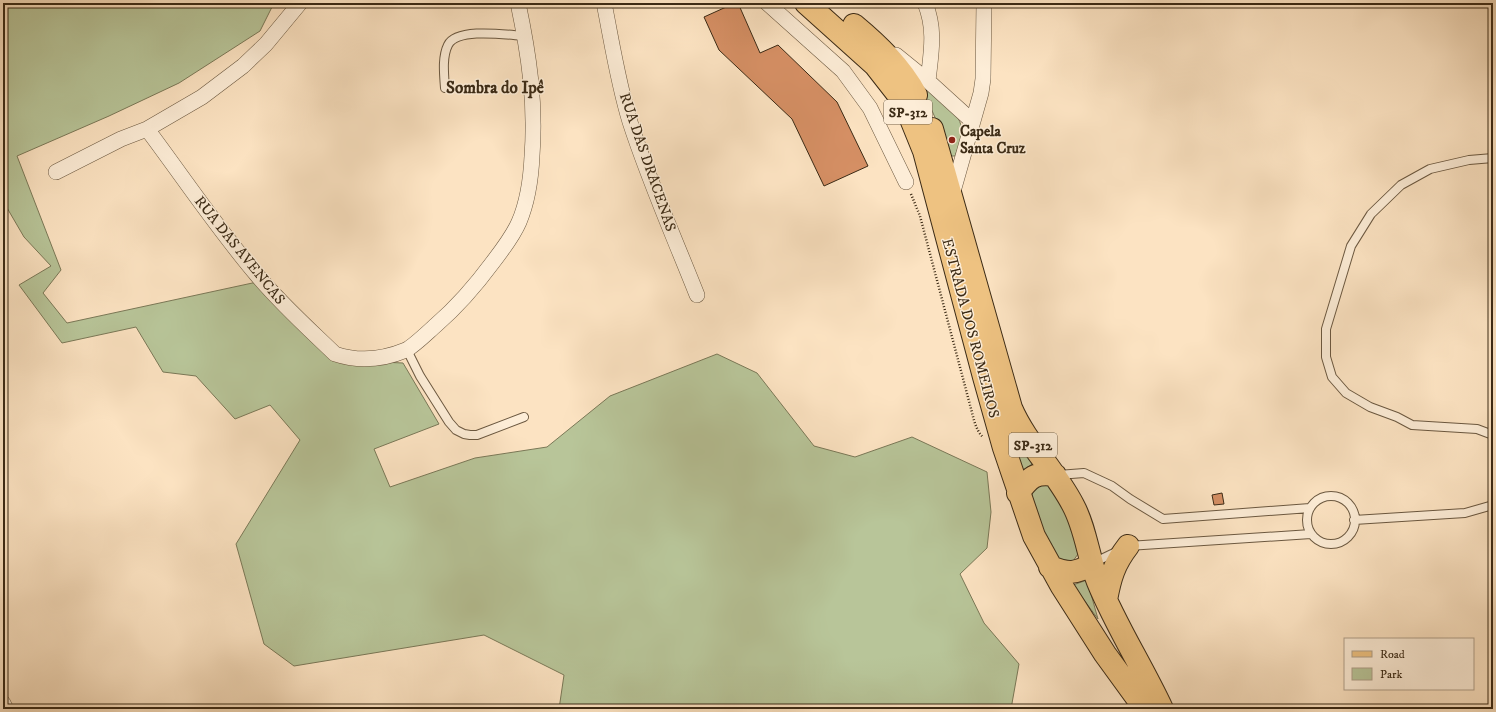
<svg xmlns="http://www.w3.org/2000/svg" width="1496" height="712" viewBox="0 0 1496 712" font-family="'IM FELL DW Pica',serif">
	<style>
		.green { fill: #b8c599; stroke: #7a7857 }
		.building { fill: #d58f64; stroke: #3b2a15 }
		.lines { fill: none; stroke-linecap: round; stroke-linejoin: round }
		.service-casing { stroke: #6b5840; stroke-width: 10 }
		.minor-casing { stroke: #6b5840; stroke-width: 16 }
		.primary-casing { stroke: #3b2a15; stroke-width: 24 }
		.path { stroke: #3b2a15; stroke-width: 2.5; stroke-dasharray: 1 2; stroke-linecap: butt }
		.service { stroke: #fdedd7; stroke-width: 8 }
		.minor { stroke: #fdedd7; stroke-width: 15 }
		.primary { stroke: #eec281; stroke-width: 22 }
		.poi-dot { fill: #8f2418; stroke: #fdedd7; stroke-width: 1.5 }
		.labels { text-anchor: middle; stroke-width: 3; stroke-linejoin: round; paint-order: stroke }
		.shield { fill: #fdedd7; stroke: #75644f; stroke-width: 1 }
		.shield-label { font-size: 14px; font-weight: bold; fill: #3b2a15 }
		.poi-label { font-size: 15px; font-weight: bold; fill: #3b2a15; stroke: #fdedd7; text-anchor: start }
		.street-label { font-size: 15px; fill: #3b2a15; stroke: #fdedd7 }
		.quarter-label { font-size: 17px; font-weight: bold; fill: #3b2a15; stroke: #fdedd7 }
	</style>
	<rect width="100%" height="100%" fill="#fce3c2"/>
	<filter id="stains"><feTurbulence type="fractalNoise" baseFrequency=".005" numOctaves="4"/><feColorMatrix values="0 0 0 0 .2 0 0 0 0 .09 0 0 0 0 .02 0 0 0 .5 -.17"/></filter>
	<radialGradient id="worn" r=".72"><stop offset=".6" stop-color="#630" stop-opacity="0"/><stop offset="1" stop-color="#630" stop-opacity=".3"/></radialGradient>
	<!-- green -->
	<path class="green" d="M3,3H274L260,31L179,83L109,116L17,156L61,270L43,293L67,323L257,282L336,360L403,363L439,424L374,449L390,487L475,458L547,447L610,396L717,354L757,373L814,446L855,457L912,437L987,472L991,512L987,548L960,574L984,623L1019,664L1011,709H559L564,675L484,635L294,666L264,644L236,544L300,440L270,405L235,419L196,376L163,372L136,327L62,343L19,285L51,266L24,237L3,201Z
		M926,83L957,116C966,132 961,140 955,156H950C941,131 932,108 919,85Z
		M1003,418L1035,462L1019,473Z
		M1043,484L1050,486L1069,516L1078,554L1073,561L1057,559C1049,547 1030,509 1032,495C1033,489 1038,487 1043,484Z
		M1087,580L1098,619L1073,585Z"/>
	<!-- building -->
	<path class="building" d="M735,3H738L760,53L778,45L837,102L868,166L824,186L792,119L719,50L704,17Z
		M1222,493L1224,504L1214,505L1212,495Z"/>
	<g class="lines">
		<defs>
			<path id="service" d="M445,88C444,74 442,57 448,45C457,27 508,35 525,36
				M1493,158L1469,160L1430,169L1401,185L1371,214L1351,246L1326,329V357L1332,377L1346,393L1370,407L1397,417L1412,425L1477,429L1493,435
				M407,350L420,376L449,422L456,430L464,434L470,435H477L524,417
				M1058,475L1084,473L1112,486L1130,499L1163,519L1310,508
				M1307 520a24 24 0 1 1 48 0a24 24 0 1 1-48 0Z
				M1354,520L1465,513L1493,505
				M1128,546L1311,534
				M1093,563L1118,551"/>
			<path id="minor" d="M604,3C612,43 618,83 630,122C649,181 674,237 697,295
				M767,3L843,71L870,108L906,182
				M925,3C936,30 931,53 928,81
				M896,55L928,81L972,121
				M147,129C183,177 217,228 256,274C280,303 308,328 335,354C359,362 382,360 406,350C415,345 428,332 436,325C458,306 476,285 493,262C503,249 513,236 519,222C528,201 531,178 532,156C536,103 529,55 518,3
				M56,172L121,139L147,129L202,97L243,66L266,44L300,3
				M952,195L981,93L983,79L984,3
				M3,703L6,709"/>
			<path id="primary" d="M806,3L875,65L900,97L909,114L924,151L984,377L1004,448L1034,536L1061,585L1105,654L1145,709
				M854,25C878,45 901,67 916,95
				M932,129L1011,408C1026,443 1055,470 1073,505C1086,529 1088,557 1098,582C1116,626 1142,666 1162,709
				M1018,493C1030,477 1035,472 1055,475
				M1050,567C1069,574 1075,574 1092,564
				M1106,600C1110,578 1114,564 1128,546"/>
		</defs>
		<!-- service casing -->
		<use href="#service" class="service-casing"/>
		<!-- minor casing -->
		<use href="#minor" class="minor-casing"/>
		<!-- primary casing -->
		<use href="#primary" class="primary-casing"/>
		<!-- path -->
		<path class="path" d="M911,194L920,216L970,405C973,415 975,430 983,437"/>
		<!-- service -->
		<use href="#service" class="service"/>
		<!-- minor -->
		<use href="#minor" class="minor"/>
		<!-- primary -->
		<use href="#primary" class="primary"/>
	</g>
	<!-- markers -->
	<circle class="poi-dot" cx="952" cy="140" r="4"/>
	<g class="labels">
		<!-- shield labels -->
		<g class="shield">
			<rect x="884" y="100" width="48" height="24" rx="3"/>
			<rect x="1009" y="433" width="48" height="24" rx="3"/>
		</g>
		<g class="shield-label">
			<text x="908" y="117">SP-312</text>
			<text x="1033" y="450">SP-312</text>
		</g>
		<!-- poi labels -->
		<g class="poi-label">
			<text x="960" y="136">Capela<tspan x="960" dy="17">Santa Cruz</tspan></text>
		</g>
		<!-- street labels -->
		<g class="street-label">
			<text transform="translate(648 162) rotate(71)" y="5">RUA DAS DRACENAS</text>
			<text transform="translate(240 250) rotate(51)" y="5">RUA DAS AVENCAS</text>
			<text transform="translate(971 328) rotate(75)" y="5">ESTRADA DOS ROMEIROS</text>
		</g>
		<!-- quarter labels -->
		<g class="quarter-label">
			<text x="495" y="93">Sombra do Ipê</text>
		</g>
	</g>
	<!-- margin -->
	<rect width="1496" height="712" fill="none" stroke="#fce3c2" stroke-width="16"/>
	<rect x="4" y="4" width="1488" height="704" fill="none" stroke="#3b2a15" stroke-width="2"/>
	<rect x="8" y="8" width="1480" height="696" fill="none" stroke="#3b2a15"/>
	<!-- legend -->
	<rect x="1344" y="638" width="130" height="52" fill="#fdedd7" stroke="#af9f89"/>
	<rect x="1352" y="651" width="20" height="6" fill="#eec281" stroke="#af9f89"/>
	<text x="1380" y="658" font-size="12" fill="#3b2a15">Road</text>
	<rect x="1352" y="668" width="20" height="12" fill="#b8c599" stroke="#af9f89"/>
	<text x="1380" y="678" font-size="12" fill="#3b2a15">Park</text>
	<rect width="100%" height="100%" filter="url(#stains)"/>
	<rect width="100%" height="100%" fill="url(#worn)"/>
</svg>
